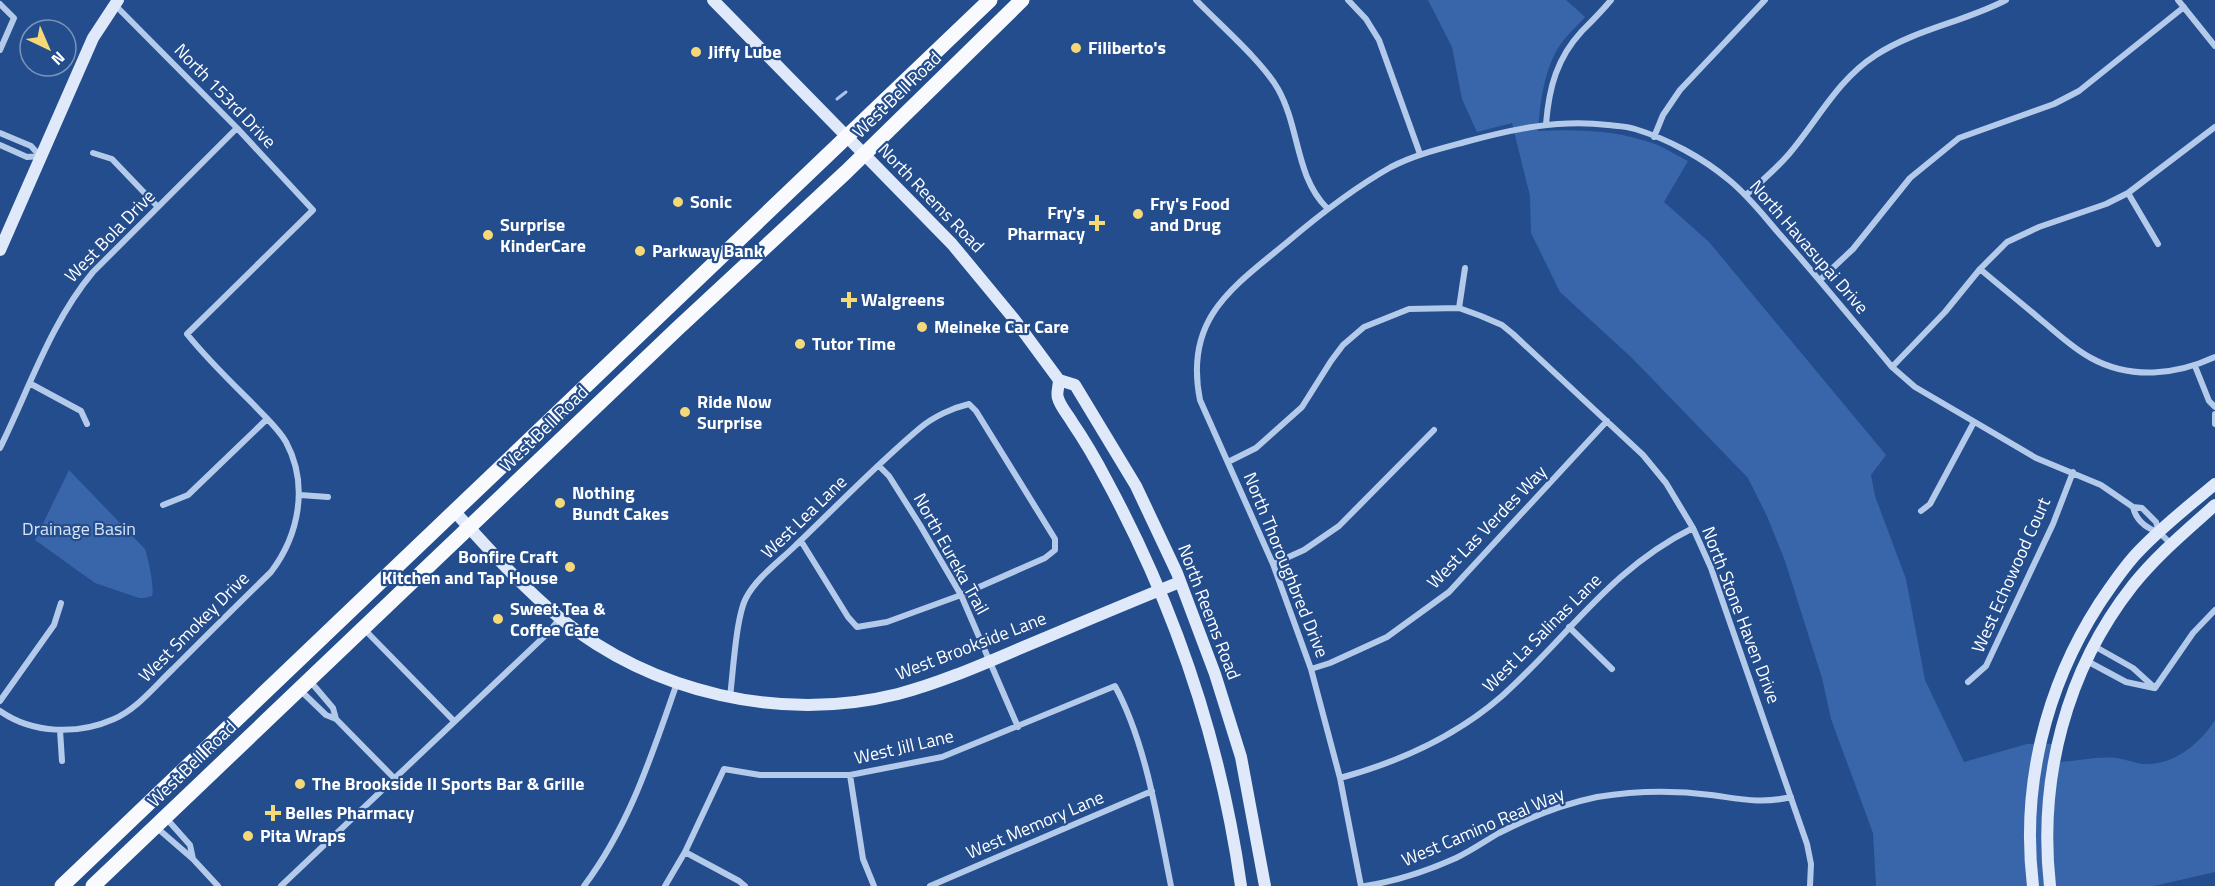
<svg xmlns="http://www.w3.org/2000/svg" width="2215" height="886" viewBox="0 0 2215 886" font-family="'Titillium Web',sans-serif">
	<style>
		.green { fill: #3966aa }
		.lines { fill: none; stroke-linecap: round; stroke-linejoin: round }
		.stream { stroke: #a8c4ec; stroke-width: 3 }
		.street { stroke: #b4caeb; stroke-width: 6 }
		.secondary { stroke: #dfe9f9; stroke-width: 12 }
		.primary { stroke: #f8fafe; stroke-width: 15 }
		.poi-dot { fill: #f5d878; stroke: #244d8d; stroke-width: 2 }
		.labels { text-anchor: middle; stroke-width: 4.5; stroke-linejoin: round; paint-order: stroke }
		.poi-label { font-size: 18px; font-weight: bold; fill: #fff; stroke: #244d8d; text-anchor: start }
		.street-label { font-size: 18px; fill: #fff; stroke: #244d8d }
		.park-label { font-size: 18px; fill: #d8e5f8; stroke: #244d8d }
	</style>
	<rect width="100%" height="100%" fill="#244d8d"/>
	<!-- green -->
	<path class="green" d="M1428,0H1566L1585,17C1577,26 1567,35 1560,45C1544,69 1540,103 1538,131C1577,129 1618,130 1655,144C1666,148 1677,156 1688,161L1664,202L1709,242L1886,455L1871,475L1875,496L1906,579L1925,680L1964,762L2027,744H2063L2060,762C2078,761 2098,756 2116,758C2125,759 2134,763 2143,764C2173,766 2200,744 2215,720V872L2154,886H1876L1873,833L1831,719L1822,678L1785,561L1767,516L1748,478L1632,358L1560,292L1531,233L1530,196L1512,123L1477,132L1462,99L1452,47Z
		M69,470L145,549C148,558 155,588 152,596L145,598H139L95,583L35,540Z"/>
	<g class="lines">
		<!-- stream -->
		<path class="stream" d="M837,99L846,92"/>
		<!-- street -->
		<path class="street" d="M1196,0C1220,25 1262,61 1278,89C1300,128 1295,176 1327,208
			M1348,0L1366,19L1379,40L1420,154
			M2178,0L2215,46
			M0,4L14,18L0,50
			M1546,124C1549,87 1557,58 1582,31C1592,21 1602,11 1611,0
			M0,133L31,146L40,156
			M1654,137L1663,115L1680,90L1765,0
			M0,145L27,157L40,156
			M93,153L112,159L158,207
			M2128,193L2158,244
			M1746,195C1761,182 1776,169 1789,154C1818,120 1837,80 1876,55C1916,29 1964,22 2006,0
			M1980,269C2000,286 2020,302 2040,319C2056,332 2072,348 2091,358C2131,380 2176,375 2215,357
			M1820,280L1853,249L1910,178L1959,138L2054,104L2079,91L2184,7
			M1459,308L1465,268
			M2195,366L2209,401L2215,407
			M1892,367L1945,312L1980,269L2007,242L2039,227L2106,204L2128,193L2215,127
			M31,384L81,411L87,424
			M2215,414V424
			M0,448C29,389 51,322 93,272L237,128
			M1228,462L1256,448L1302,407L1331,361L1343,345L1364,327L1409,309L1459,308L1481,316L1502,325L1513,334L1643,455L1666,483L1693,528L1711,568L1807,844L1811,864L1810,886
			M879,466L889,476L920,525L961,595L1018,727
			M300,495L328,497
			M163,505L188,495L267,419
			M2133,507C2136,520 2146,528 2158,532
			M1921,511L1930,504L1974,422
			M1273,564L1304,550L1339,526L1434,430
			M1569,627L1612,669
			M364,629L454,721
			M2094,646L2133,668L2155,688
			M2087,661L2126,682L2154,688
			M1311,669L1330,663L1387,637L1449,592L1607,421
			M310,681L333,708L336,719
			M1968,682L1986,666L2053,524L2073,472
			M2155,688L2193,633L2215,610
			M299,689L326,715L336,719L394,778
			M730,697C733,673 736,617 746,598C757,577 780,561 796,545C837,506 877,464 920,428C933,417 952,408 969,404L976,411L1055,539V550L1045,558L961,595L887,622L857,627L848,617L801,541
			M0,701L54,625L61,603
			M0,711C33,734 78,735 114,719C137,709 155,686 173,669C205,637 238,604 271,572C299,535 309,485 286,442C278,428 264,416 253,404C230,381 207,359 187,334L313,210L237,128L115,5
			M60,730L62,761
			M850,775L863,859L874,886
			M1340,778C1399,762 1455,737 1502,696C1568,637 1610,569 1693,528
			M166,818L190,845L193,859
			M156,827L193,859L218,886
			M685,852L739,881L745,886
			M281,886L548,633L560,618
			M584,886C630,825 652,754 677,683
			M665,886L685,852L724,769L760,775H850L942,757L1115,686C1146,743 1158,822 1171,886
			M930,886L1152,791
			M1361,886L1340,778L1311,669L1273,564L1200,400C1184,320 1230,289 1285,244C1319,215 1352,189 1391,167C1414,155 1439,149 1465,142C1513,129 1559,119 1608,125C1617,126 1627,126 1635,129C1668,139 1703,158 1729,180C1750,197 1766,219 1783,238C1820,280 1856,324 1892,367L1915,387L2036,458L2101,485L2133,507L2142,508L2156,522L2159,532L2171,544
			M1365,886C1397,881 1427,871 1456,858C1471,851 1485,841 1499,833C1530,817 1563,804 1597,797C1634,791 1673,790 1711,795C1741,799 1761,804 1791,797"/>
		<!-- secondary -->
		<path class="secondary" d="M713,0L952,244L1014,319L1059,380L1075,385L1136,486L1177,573L1215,674L1241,757L1265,886
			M0,250L93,38L118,0
			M1059,380C1059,386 1056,394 1058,398C1060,406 1068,415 1072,422C1085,441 1096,460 1107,481C1175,607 1221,744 1241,886
			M455,512C488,548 521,586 560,618C653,693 781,723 898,694C940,683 981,665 1021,648C1074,626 1127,603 1180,582
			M2033,886C2021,787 2045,688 2099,604C2112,585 2124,566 2140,550C2163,526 2190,505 2215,484
			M2050,886C2038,779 2066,670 2133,585C2157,555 2186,531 2215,505"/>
		<!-- primary -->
		<path class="primary" d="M62,886L990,0
			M93,886L677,329L846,172L1022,0"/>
	</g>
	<!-- markers -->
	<g class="poi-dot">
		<circle cx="1076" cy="48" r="6"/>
		<circle cx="696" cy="52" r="6"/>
		<circle cx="678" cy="202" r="6"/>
		<circle cx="1138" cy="214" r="6"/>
		<path d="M1094 214h6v6h6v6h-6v6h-6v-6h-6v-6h6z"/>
		<circle cx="488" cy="235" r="6"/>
		<circle cx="640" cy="251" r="6"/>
		<path d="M846 291h6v6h6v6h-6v6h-6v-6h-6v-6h6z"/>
		<circle cx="922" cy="327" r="6"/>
		<circle cx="800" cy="344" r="6"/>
		<circle cx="685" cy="412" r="6"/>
		<circle cx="560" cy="503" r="6"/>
		<circle cx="570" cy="567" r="6"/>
		<circle cx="498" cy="619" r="6"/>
		<circle cx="300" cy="784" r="6"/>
		<path d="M270 804h6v6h6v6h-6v6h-6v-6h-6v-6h6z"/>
		<circle cx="248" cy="836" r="6"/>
	</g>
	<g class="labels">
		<!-- poi labels -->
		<g class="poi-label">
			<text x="1088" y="54">Filiberto's</text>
			<text x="708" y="58">Jiffy Lube</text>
			<text x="690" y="208">Sonic</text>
			<text x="1150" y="210">Fry's Food<tspan x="1150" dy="21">and Drug</tspan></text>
			<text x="1085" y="219" text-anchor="end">Fry's<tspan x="1085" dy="21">Pharmacy</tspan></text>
			<text x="500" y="231">Surprise<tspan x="500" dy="21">KinderCare</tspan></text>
			<text x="652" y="257">Parkway Bank</text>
			<text x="861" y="306">Walgreens</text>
			<text x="934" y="333">Meineke Car Care</text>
			<text x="812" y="350">Tutor Time</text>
			<text x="697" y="408">Ride Now<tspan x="697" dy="21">Surprise</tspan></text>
			<text x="572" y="499">Nothing<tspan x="572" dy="21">Bundt Cakes</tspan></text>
			<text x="558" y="563" text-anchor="end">Bonfire Craft<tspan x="558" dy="21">Kitchen and Tap House</tspan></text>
			<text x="510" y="615">Sweet Tea &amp;<tspan x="510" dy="21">Coffee Cafe</tspan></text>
			<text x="312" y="790">The Brookside II Sports Bar &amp; Grille</text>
			<text x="285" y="819">Belles Pharmacy</text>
			<text x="260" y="842">Pita Wraps</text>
		</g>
		<!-- street labels -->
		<g class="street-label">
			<text transform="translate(897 95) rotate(-44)" y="6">West Bell Road</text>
			<text transform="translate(225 96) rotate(46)" y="6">North 153rd Drive</text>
			<text transform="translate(931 198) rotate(46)" y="6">North Reems Road</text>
			<text transform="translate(110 236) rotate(-46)" y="6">West Bola Drive</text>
			<text transform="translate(1809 247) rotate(49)" y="6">North Havasupai Drive</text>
			<text transform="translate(544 429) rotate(-44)" y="6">West Bell Road</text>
			<text transform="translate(804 517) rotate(-44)" y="6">West Lea Lane</text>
			<text transform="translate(1487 527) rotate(-46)" y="6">West Las Verdes Way</text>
			<text transform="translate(951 554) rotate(61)" y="6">North Eureka Trail</text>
			<text transform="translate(1286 565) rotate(68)" y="6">North Thoroughbred Drive</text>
			<text transform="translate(2011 575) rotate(-66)" y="6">West Echowood Court</text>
			<text transform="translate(1209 612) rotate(69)" y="6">North Reems Road</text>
			<text transform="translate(1741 615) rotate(69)" y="6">North Stone Haven Drive</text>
			<text transform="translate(194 627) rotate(-45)" y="6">West Smokey Drive</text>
			<text transform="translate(1542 633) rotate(-45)" y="6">West La Salinas Lane</text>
			<text transform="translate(971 646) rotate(-21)" y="6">West Brookside Lane</text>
			<text transform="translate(904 747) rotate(-13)" y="6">West Jill Lane</text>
			<text transform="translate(192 764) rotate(-44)" y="6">West Bell Road</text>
			<text transform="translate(1035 825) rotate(-23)" y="6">West Memory Lane</text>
			<text transform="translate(1483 827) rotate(-23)" y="6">West Camino Real Way</text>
		</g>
		<!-- park labels -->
		<g class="park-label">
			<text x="79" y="535">Drainage Basin</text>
		</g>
	</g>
	<!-- north arrow -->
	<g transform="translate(48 48) rotate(136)"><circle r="28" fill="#244d8d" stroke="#7c94bb" stroke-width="1.5"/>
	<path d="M0-4.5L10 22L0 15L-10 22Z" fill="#f5d878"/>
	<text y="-9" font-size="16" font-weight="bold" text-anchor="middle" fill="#ffffff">N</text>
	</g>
</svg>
